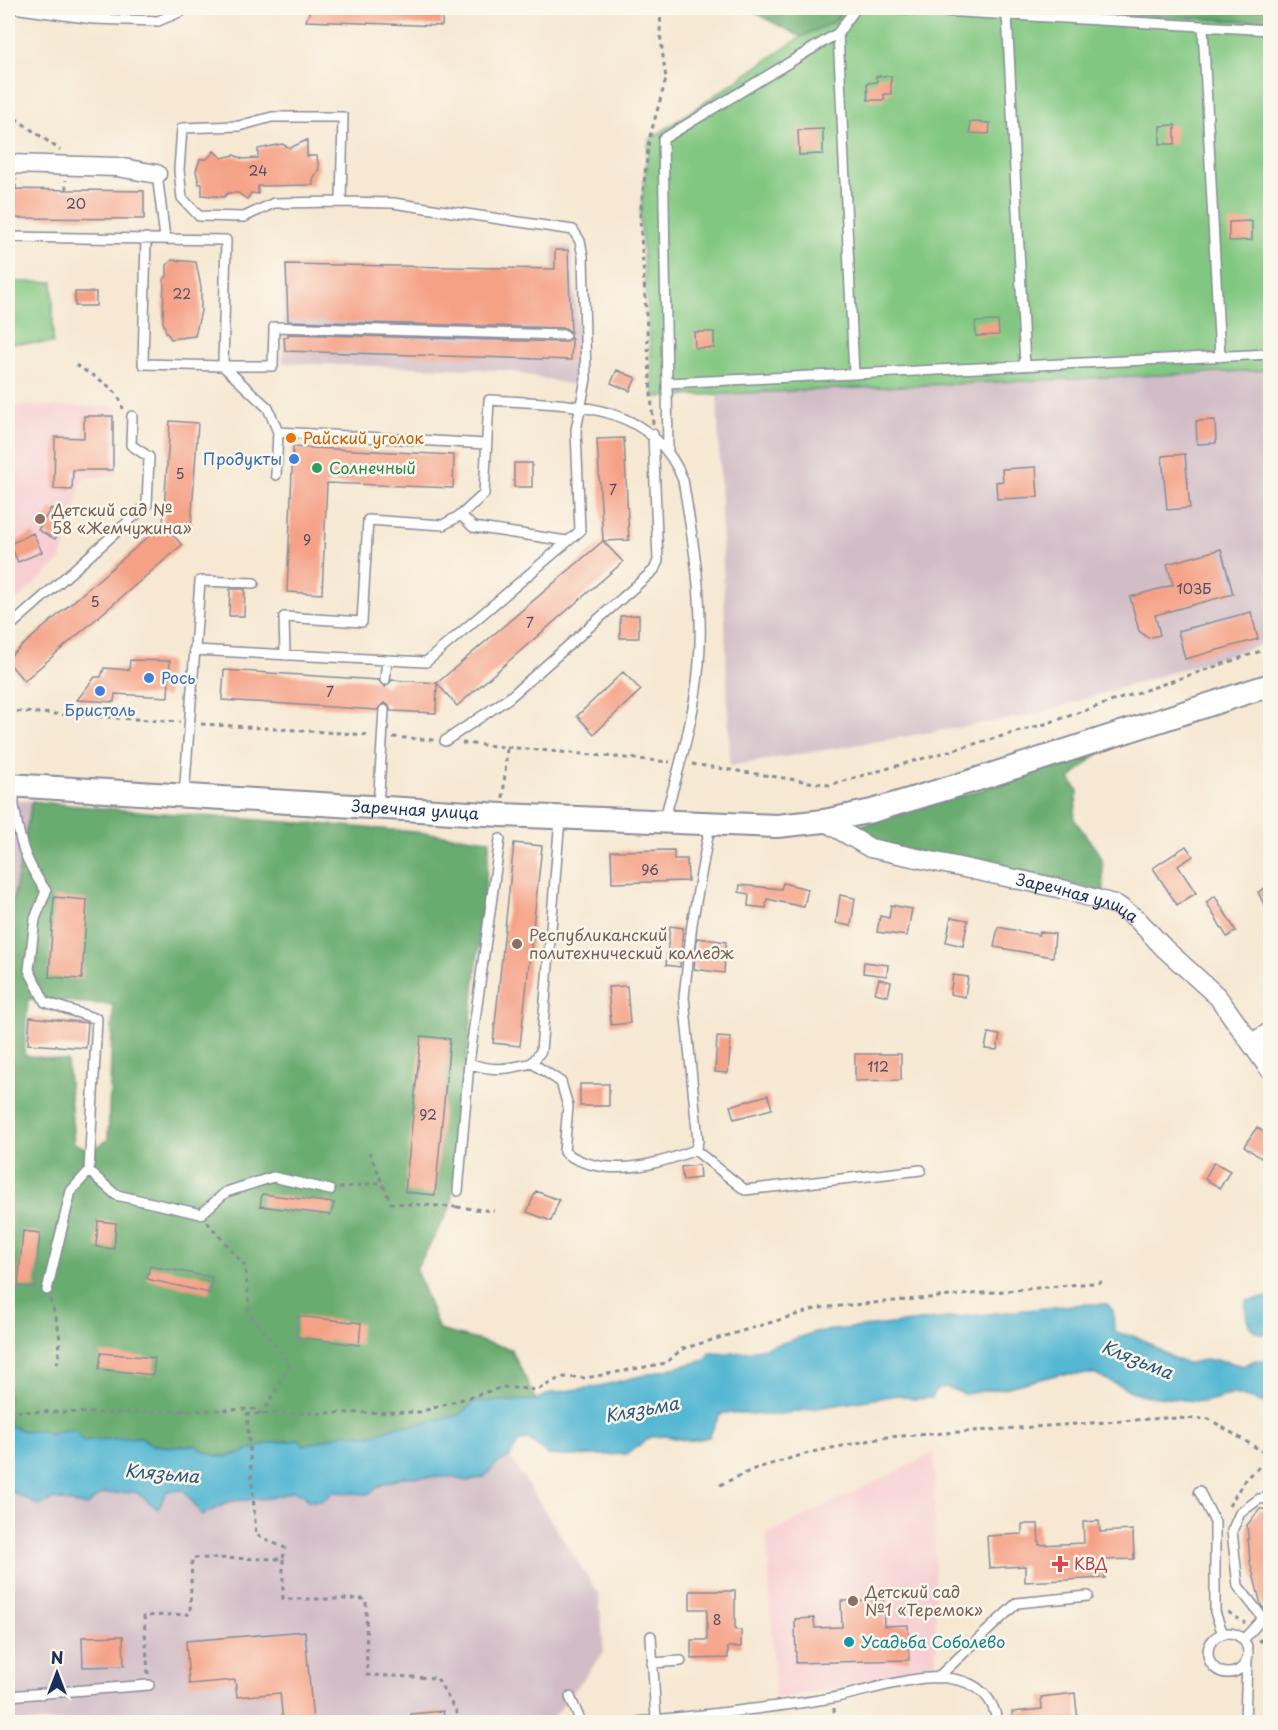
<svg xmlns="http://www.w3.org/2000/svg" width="1278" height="1730" viewBox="0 0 1278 1730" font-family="'Playpen Sans',sans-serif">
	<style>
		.built { fill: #f7cfd3 }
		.industrial { fill: #d2bdc7 }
		.green { fill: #82c781; stroke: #4e7b70; stroke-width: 1.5 }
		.forest { fill: #69ac6f; stroke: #426e66; stroke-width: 1.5; fill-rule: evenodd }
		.water { fill: #55b7d3; stroke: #387398; stroke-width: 1.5 }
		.building { fill: #f5a186 }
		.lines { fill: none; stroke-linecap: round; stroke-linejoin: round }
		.service-casing { stroke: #888c98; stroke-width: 12 }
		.minor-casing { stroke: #888c98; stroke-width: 21 }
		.tertiary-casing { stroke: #888c98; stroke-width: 26 }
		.path { stroke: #888c98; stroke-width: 3; stroke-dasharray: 4.5 4.5; stroke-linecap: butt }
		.service { stroke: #fff; stroke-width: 9 }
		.minor { stroke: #fff; stroke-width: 18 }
		.tertiary { stroke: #fff; stroke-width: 22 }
		.food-dot { fill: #e8710a; stroke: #fbf7ec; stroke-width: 2 }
		.shop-dot { fill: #3f7fe0; stroke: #fbf7ec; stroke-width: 2 }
		.leisure-dot { fill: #2e9e5b; stroke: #fbf7ec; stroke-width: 2 }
		.education-dot { fill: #8d6e63; stroke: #fbf7ec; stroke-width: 2 }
		.health-dot { fill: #e0444e; stroke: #fbf7ec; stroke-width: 2 }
		.culture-dot { fill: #0f9aa8; stroke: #fbf7ec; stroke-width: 2 }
		.labels { text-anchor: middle; stroke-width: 5; stroke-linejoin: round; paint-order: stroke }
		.number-label { font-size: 14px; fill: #524c68 }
		.food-label { font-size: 16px; fill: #c56008; stroke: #fbf7ec; text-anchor: start }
		.shop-label { font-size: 16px; fill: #366cbe; stroke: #fbf7ec; text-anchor: end }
		.leisure-label { font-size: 16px; fill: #27864d; stroke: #fbf7ec; text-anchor: start }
		.education-label { font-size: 16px; fill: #785e54; stroke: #fbf7ec; text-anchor: start }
		.street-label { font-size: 16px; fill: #1b2f5e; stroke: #fbf7ec }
		.health-label { font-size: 16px; fill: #be3a42; stroke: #fbf7ec; text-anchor: start }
		.culture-label { font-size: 16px; fill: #0d838f; stroke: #fbf7ec; text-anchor: start }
		.water-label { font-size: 18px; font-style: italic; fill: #2c5881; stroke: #fbf7ec }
	</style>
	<rect width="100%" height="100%" fill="#fbf7ec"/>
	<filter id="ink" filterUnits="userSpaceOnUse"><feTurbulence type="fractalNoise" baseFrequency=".0167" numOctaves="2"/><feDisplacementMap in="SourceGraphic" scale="12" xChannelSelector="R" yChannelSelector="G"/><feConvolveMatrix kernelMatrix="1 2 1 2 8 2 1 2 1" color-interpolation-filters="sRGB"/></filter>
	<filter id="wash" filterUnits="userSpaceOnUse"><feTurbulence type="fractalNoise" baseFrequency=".008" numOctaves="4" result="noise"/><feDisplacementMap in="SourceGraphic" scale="24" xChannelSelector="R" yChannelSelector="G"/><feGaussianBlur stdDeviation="1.35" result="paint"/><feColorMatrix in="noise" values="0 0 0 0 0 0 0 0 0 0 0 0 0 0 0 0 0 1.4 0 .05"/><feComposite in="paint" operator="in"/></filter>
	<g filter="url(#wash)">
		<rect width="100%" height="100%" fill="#f6e8d2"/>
		<!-- built -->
		<path class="built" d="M8,406L117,407L116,475L83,478L61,560L8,608Z
			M934,1453L936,1669L775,1699L767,1534Z"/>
		<!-- industrial -->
		<path class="industrial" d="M553,246L570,247L583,387L503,370L283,363L285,264L553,270Z
			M1270,370V642L1033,715L730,766L717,394Z
			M8,801H32L8,927Z
			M510,1457L599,1595L604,1652L550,1722H8V1493L13,1492L39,1506L54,1499L86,1506L101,1494L136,1492L158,1509L167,1491L185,1490L202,1515L231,1501L293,1491L303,1494L348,1491L368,1494L383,1484L404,1477H449L467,1481L484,1477L498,1463Z"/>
		<!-- green -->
		<path class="green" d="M844,8H1011L1270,22V370L654,397L640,218L649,140L801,37L835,21Z
			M8,282H53V343H8Z"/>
		<!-- forest -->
		<path class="forest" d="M746,8H844L835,21L801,37Z
			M1011,8H1270V22Z
			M1096,755L1070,779L1078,791L1074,819L1102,858L1104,892L871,842L859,835V826Z
			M32,801C184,819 338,821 490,840L451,1206L416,1270L439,1330L511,1349L536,1400L474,1402L459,1415L411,1426H399L370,1436L359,1434L304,1446L300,1440C289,1441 277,1441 266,1444C237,1453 223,1466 195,1445L174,1447L152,1445L141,1437L93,1442L82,1441L64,1430L49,1435L27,1432L8,1425V927ZM28,999L113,1005L108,1139L92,1151L74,1143L67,1061L24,1055Z"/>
		<!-- water -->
		<path class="water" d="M1270,1297V1335C1249,1335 1245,1322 1246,1301Z
			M1084,1304H1107L1113,1311L1114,1331C1123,1336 1129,1334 1137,1337C1150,1342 1174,1362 1187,1363C1193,1364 1199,1360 1205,1360C1218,1359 1230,1362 1243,1366L1255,1360L1270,1362V1404L1234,1394L1204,1402L1140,1395L1094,1374H1060L1004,1388L964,1394L946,1387L936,1390L932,1398L913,1399L898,1395L774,1415C758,1416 732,1410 720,1414L709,1437L689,1441L665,1436L651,1437L627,1454L567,1456L548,1455L530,1440L519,1441L510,1457L498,1463L484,1477L467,1481L449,1477H404L383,1484L368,1494L333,1492L322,1501H309L303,1494L293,1491L271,1498L231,1501L202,1515L184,1490L167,1491L158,1509L136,1492L101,1494L87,1506L54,1499L39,1506L13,1492L8,1493V1425L27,1432L41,1429L49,1435L64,1430H76L82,1441L141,1437L152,1445L174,1447L195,1445C223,1467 237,1453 267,1444C277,1441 289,1441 300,1440L304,1446L346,1433L370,1436L399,1426H411L459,1415L474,1402L536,1400L551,1393L600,1386L706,1360L710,1353C745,1356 783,1344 815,1332Z"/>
		<g id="blocks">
			<!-- building -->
			<path class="building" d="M311,8H443L442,26L306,21Z
				M876,76H891V94H884V100H868L867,83L877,82Z
				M970,122L990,123L989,134L970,133Z
				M1175,125V144H1160V126Z
				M823,129V154L799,155L798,130Z
				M307,140V156H317L319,169L313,179V185L258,186V194L251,193L247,199L238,193H228L224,197L202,195V184H199L196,171L200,159H207L214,151L222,158L234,155L243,159L258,158V149L282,144L290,148Z
				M8,189L144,191V219L8,218Z
				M1252,221V240L1229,241V222Z
				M555,250H568L571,332L565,328L288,321L286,264L555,269Z
				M172,260L196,262L201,287V311L195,336L171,339L166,332L163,322L164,279L167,276V265Z
				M75,292H96V306H75Z
				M998,321L999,335L976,336L975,322Z
				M694,332H714V348H695Z
				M288,334L565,342L571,338L572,340L571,360L285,351L284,337H288Z
				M617,370L636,378L630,391L611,383Z
				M84,416H113V470H73L72,490L54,489L55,437L84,438Z
				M1215,420L1216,443L1197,444L1196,421Z
				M170,421L198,423L191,526L163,524Z
				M624,438L629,540L603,541L597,439Z
				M293,447L454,455L453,488L327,483L322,594L287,592Z
				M1185,454L1190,508L1167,510L1162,456Z
				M514,463H532V487H514Z
				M1036,467L1038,497L997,499L996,482L1003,481L1002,469Z
				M51,508L67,517L55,539L38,530Z
				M163,524L182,545L24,681L8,662V658Z
				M33,533L42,552L18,562L10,544Z
				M603,541L623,562L457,706L437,683Z
				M1221,549L1233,594L1155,615L1160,635L1148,638L1139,631L1130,597L1173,585L1167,564Z
				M230,589H245L244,616H229Z
				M1251,612L1258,639L1185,659L1178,631Z
				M639,615V638H620V616Z
				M130,660L170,661L168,697L115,694L114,702L77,700L95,677H101L104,668L129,670Z
				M224,670L378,680L385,687L392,680L437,683L436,713L391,711L388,705L384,703L377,710L222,700Z
				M623,672L641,690L594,734L577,716Z
				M514,843L542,846L520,1046L493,1043Z
				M1186,846L1193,856L1178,866L1196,893L1177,905L1153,868Z
				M674,850V859H687L688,881L612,883L611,851Z
				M783,883L808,889L804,907L767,899L766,908L748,906L749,894L739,892L740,885L781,889Z
				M1270,885V917L1258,892Z
				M840,895L855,898L851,926L836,923Z
				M1215,896L1236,931L1227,937L1206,902Z
				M54,897L87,900L82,979L49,977Z
				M891,905L912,909L907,936L877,932L880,916L889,918Z
				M951,917L968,920L963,946L946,942Z
				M670,926L683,928L680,967L666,965Z
				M998,927L1039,935L1040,932L1055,934L1053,957L994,947Z
				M697,938L726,942L724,973L694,969Z
				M864,962L888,965L887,976L863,973Z
				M953,975L968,977L965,997L950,994Z
				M879,979L891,982L888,996L875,993Z
				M627,986L630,1023L611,1025L608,987Z
				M30,1017L88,1023L86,1048L28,1044Z
				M988,1033L1000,1035L997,1050L985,1049Z
				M421,1036L450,1039L435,1195L405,1192Z
				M717,1037L731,1038L728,1073L715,1072Z
				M855,1054H901V1080L855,1081Z
				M580,1084H609V1106H580Z
				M768,1095L772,1109L734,1119L730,1106Z
				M1257,1127L1270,1137V1145L1261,1158L1244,1146Z
				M1214,1162L1230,1171L1220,1188L1205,1179Z
				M699,1165L700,1178L683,1180L681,1167Z
				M536,1191L559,1200L551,1221L527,1212Z
				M262,1194L334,1203L331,1215L260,1206Z
				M98,1221L116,1223L114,1249L96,1247Z
				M23,1231L40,1233L35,1288L18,1286Z
				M150,1266L212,1277L210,1293L147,1279Z
				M298,1316L361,1323L359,1345L296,1337Z
				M101,1353L155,1358L153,1375L99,1369Z
				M1260,1509H1270V1617L1261,1605L1250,1562L1247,1525Z
				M1099,1521L1100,1532L1133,1530L1134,1559L1104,1560L1105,1578L1025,1582V1566L989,1568L987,1536L1022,1534V1524H1038L1039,1545L1084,1543L1083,1522Z
				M690,1591H735V1630H741V1647H728V1658L691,1659V1640H707V1609H690Z
				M883,1600L884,1626L908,1625L909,1660L796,1663L795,1619L814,1618L815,1628L842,1627L841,1601Z
				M305,1631L313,1722H283L280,1693L237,1697L235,1680L189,1684L186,1641Z
				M123,1636L124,1666L83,1667L82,1637Z
				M1075,1693L1078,1722H1013L1012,1712L1042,1709L1041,1697Z
				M443,1711L445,1722H411V1714Z"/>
		</g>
	</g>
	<g filter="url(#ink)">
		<use href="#blocks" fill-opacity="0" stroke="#888c98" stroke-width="1.5"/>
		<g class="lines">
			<defs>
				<path id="service" d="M13,8L93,19L158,21L182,11L183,8
					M892,8L1270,30
					M1007,14L1025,366
					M1203,26L1220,357
					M838,33L854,374
					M157,174L165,238
					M8,237L226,240L223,366L143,364L146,238
					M667,383L1270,354
					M278,432L268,408L223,366H273L274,327L565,335
					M668,449L663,139L838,33L856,8
					M276,475L278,432L486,444
					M461,515L473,527L567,541
					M8,628L147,505L149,457L131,445L132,416
					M194,650L426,662L580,531L576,430L586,379L583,256L580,241L573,230L393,203L341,202L343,117H272L239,126L182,128L179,170L182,198L199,216L244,217L274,203L341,202
					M285,655L284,617L362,622L368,520L443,525L461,515L484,494L489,400C563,405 651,398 683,480C693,540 704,602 699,663C695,716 679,769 664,820
					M385,680L387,660
					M445,741L509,698L654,570L658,561L653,434
					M184,796L200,581L254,583
					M14,806C20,843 24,860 46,891L35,919L29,970L45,1002L97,1019L89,1171L71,1191L47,1290
					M378,807L384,710
					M8,833L14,806V785
					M469,1063L500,839
					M532,1063L561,1082L568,1106L564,1152C603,1179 654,1166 695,1150L698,1141L684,997L692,924L710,825
					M695,1150L745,1190L921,1170
					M89,1171L116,1195L201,1214L226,1192L273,1177L330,1190
					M458,1191L469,1063C492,1072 509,1069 532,1063L541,1051L560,818
					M1199,1491L1215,1522V1612L1223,1634
					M1270,1498L1259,1499L1240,1513L1232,1531L1238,1586L1270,1627
					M1208 1653a20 20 0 1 1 40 0a20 20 0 1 1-40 0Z
					M651,1636L656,1720
					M1243,1640L1263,1618
					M652,1663L681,1661
					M937,1678L1017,1603L1088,1596
					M8,1696L149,1685
					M570,1697L581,1722
					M637,1722C702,1715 767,1709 832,1698C865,1692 921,1672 953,1679C978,1683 994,1698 997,1722
					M1245,1722L1247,1659"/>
				<g id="minor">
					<path d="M8,164L117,167L157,174"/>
					<path id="s1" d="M824,821L870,848L1058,888L1117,905L1137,919L1164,948L1218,997L1270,1070"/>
					<path d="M1252,1043L1270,1032"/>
				</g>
				<g id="tertiary">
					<path id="s2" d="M8,785L502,815L777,826L824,821L872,811L972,781L1270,685"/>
				</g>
			</defs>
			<!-- service casing -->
			<use href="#service" class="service-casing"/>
			<!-- minor casing -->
			<use href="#minor" class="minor-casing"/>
			<!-- tertiary casing -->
			<use href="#tertiary" class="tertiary-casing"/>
			<!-- path -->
			<path class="path" d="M8,113L60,150
				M15,189L16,179
				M66,190V180
				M76,365C93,377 119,386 123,409
				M653,424L640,218L649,140L666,79L660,33L661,8
				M8,711L180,722
				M201,724L371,735
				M393,737L434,740
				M462,743L670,762
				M692,764L829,785L1045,724L1270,648
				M503,798L507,747
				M369,1152L391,1203L457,1207
				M339,1188L382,1182
				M457,1207L494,1211
				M207,1222L245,1266L250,1315L290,1364L262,1415
				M50,1299C58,1322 63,1340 57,1364
				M8,1411L101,1413L256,1409L261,1414
				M720,1485L754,1469L812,1452L887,1437L1164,1418L1209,1419L1270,1456
				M1229,1506L1246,1478L1270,1458
				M283,1559V1599H366L367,1675L437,1678L462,1722
				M1228,1612L1245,1623
				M1259,1639L1270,1651
				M148,1674L144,1616L190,1614L192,1558L283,1559L285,1548L256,1535L247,1414L420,1412L503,1387L537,1390L562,1377L586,1378L666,1363L682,1349L819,1308L1103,1282
				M834,1708L835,1722"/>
			<!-- service -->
			<use href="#service" class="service"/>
			<!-- minor -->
			<use href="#minor" class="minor"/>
			<!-- tertiary -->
			<use href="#tertiary" class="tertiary"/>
		</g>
	</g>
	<!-- markers -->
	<circle class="food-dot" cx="291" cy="438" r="6"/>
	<g class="shop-dot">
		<circle cx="294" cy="459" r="6"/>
		<circle cx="149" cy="678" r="6"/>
		<circle cx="100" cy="691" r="6"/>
	</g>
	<circle class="leisure-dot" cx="317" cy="468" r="6"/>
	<g class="education-dot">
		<circle cx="40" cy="519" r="6"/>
		<circle cx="517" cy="944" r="6"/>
		<circle cx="853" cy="1601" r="6"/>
	</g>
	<path class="health-dot" d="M1057 1555h6v6h6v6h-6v6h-6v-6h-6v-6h6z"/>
	<circle class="culture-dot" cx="849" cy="1642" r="6"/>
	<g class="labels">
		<!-- number labels -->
		<g class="number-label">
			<text x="258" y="176">24</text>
			<text x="76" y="209">20</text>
			<text x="182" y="299">22</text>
			<text x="180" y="479">5</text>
			<text x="613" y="495">7</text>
			<text x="307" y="545">9</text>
			<text x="1194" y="594">103Б</text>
			<text x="95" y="607">5</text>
			<text x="530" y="628">7</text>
			<text x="330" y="697">7</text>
			<text x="650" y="875">96</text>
			<text x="878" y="1072">112</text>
			<text x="428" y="1120">92</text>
			<text x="717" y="1625">8</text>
		</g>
		<!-- food labels -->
		<g class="food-label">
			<text x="303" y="444">Райский уголок</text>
		</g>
		<!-- shop labels -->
		<g class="shop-label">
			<text x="282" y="465">Продукты</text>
			<text x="161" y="684" text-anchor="start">Рось</text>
			<text x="100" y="716" text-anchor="middle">Бристоль</text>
		</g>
		<!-- leisure labels -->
		<g class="leisure-label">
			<text x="329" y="474">Солнечный</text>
		</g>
		<!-- education labels -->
		<g class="education-label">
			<text x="52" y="516">Детский сад №<tspan x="52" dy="18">58 «Жемчужина»</tspan></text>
			<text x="529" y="941">Республиканский<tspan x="529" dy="18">политехнический колледж</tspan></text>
			<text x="865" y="1598">Детский сад<tspan x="865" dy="18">№1 «Теремок»</tspan></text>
		</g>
		<!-- street labels -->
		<g class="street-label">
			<text dy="6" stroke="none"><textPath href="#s2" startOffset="408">Заречная улица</textPath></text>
			<text dy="6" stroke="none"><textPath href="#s1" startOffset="267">Заречная улица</textPath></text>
		</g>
		<!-- health labels -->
		<g class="health-label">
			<text x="1074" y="1570">КВД</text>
		</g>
		<!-- culture labels -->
		<g class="culture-label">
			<text x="861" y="1648">Усадьба Соболево</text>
		</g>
		<!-- water labels -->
		<g class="water-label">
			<text transform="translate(1137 1360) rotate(22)" y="6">Клязьма</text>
			<text transform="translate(642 1410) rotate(-10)" y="6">Клязьма</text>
			<text transform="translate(162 1474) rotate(5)" y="6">Клязьма</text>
		</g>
	</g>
	<!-- margin -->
	<rect width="1278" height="1730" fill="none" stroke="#fbf7ec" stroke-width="30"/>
	<!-- north arrow -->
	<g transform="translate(57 1673)" stroke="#fbf7ec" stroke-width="4.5" paint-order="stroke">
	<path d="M0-4.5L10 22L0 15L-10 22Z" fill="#1b2f5e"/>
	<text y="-9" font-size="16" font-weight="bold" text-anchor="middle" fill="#1b2f5e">N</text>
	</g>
</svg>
